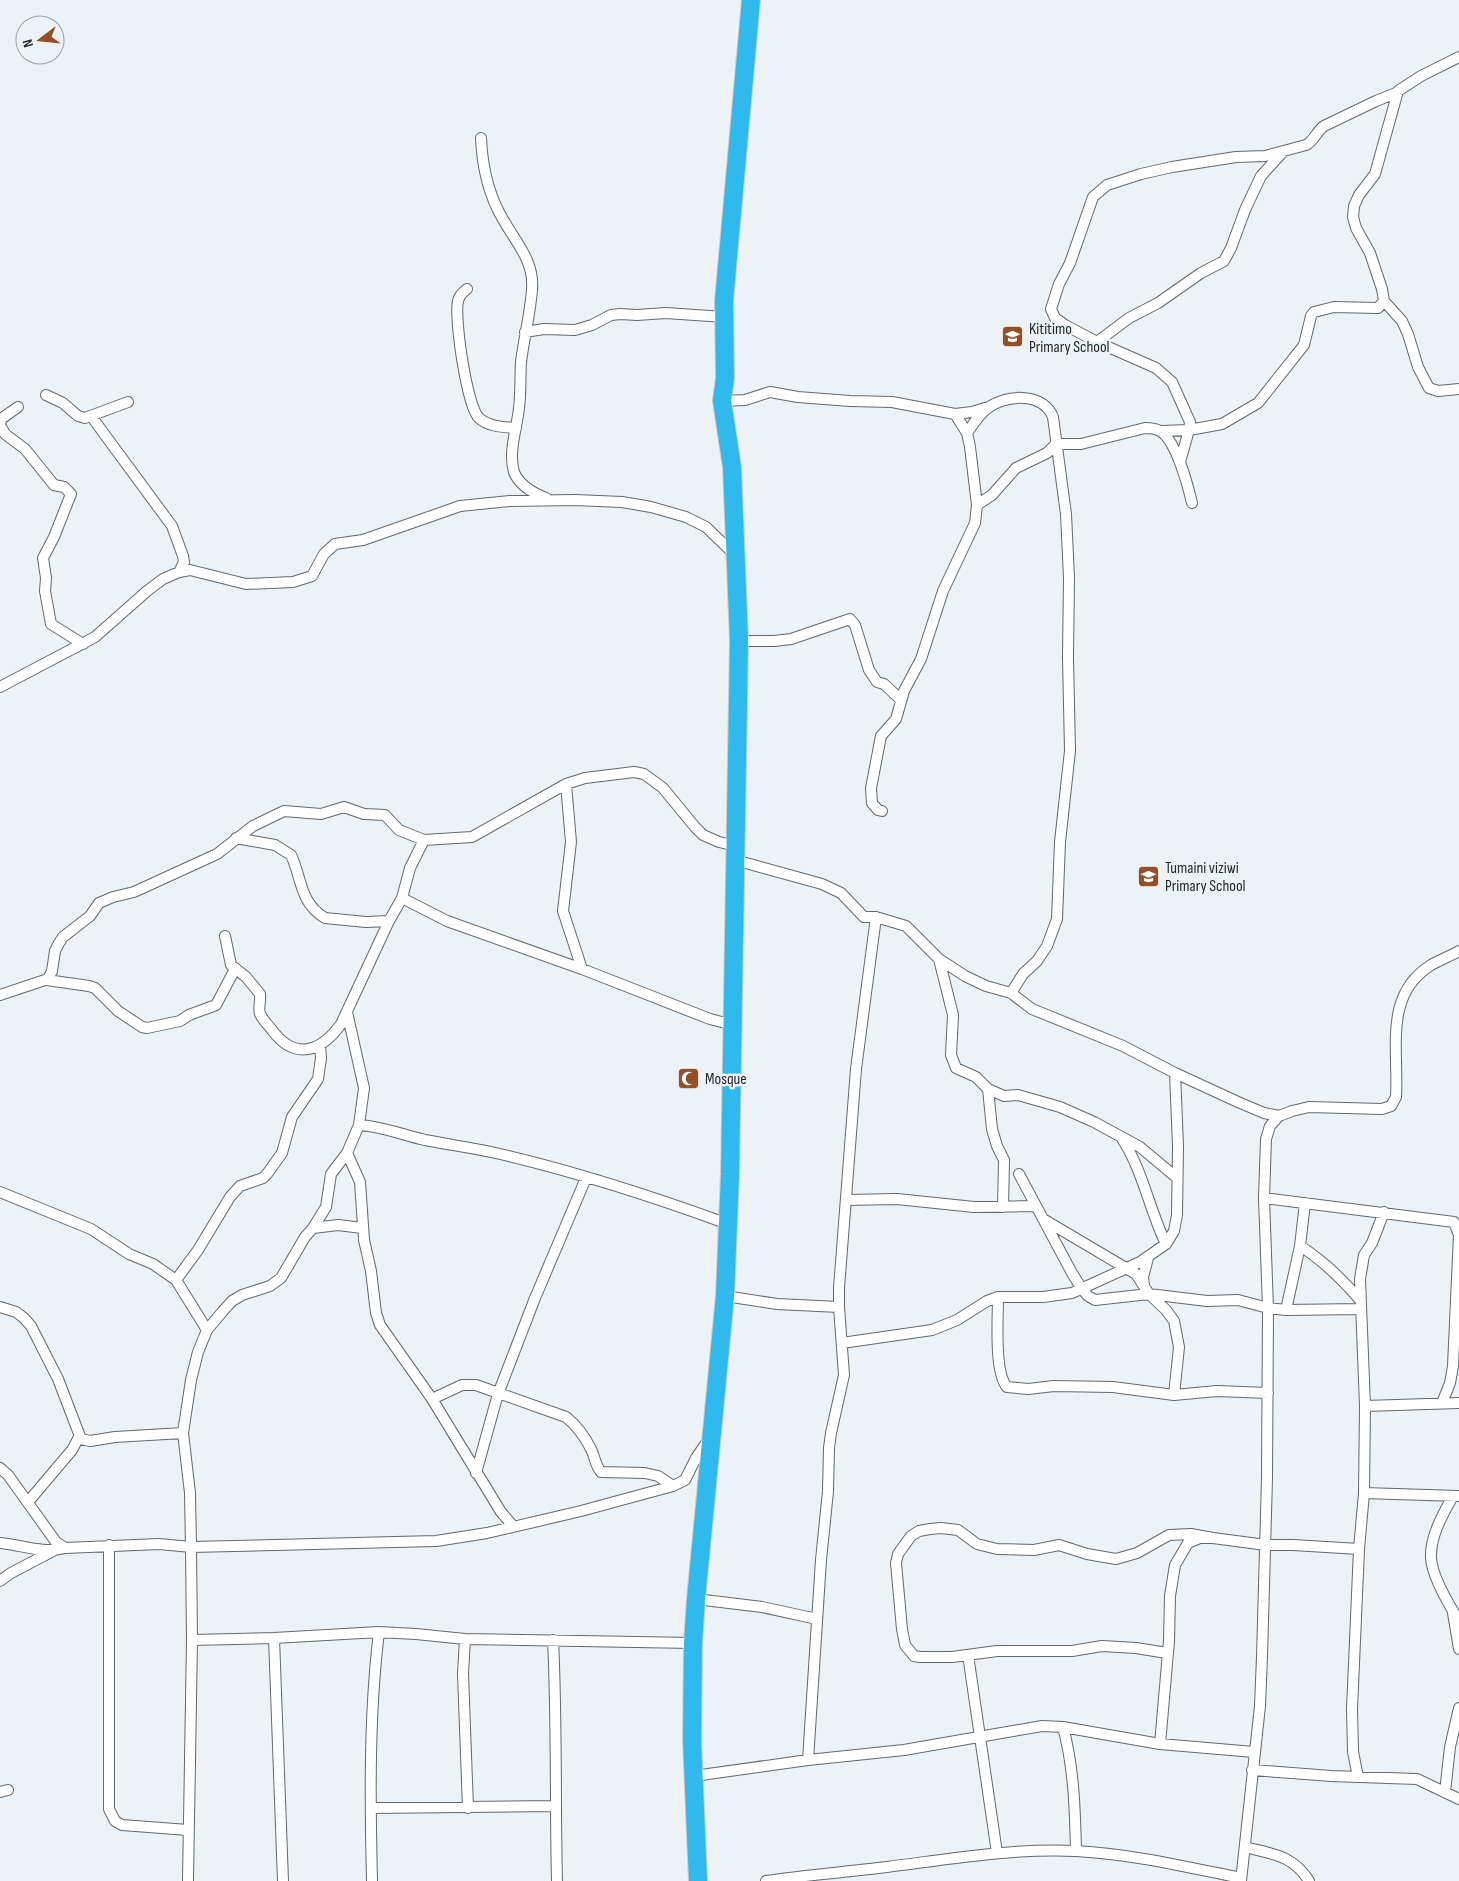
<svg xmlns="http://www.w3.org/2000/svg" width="1459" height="1881" viewBox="0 0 1459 1881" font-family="'Sofia Sans Condensed',sans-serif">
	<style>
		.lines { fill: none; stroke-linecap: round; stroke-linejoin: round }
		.street-casing { stroke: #63686b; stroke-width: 12 }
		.highway-casing { stroke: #cbcbcc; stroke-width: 20 }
		.street { stroke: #fff; stroke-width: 10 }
		.highway { stroke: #2fb9ed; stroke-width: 18 }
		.labels { text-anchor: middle; stroke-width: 5; stroke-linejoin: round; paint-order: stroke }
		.poi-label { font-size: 16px; fill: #252829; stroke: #ecf2f5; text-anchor: start }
	</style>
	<rect width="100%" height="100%" fill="#ecf2f5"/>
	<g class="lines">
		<defs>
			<path id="street" d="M1459,57L1421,76L1398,91L1375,174L1359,195L1354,206L1353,217L1356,228L1370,253L1382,289L1384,301L1402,321L1408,334L1418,367L1429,388L1438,391L1459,389
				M481,138C482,161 487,187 497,208C510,237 535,257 532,290C530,315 524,338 521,362C520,377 521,393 519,408C517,428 508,452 514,472C519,485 533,493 546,498
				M467,289C463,292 459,296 458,301C454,318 467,407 479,418C489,427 504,427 516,428
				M525,332L544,329L575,330L592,325L611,315L620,314L637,315L666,313L724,317
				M1097,342L1129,318L1158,303L1201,273L1224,261L1231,248L1245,210L1261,176L1282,153
				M46,395L63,403L78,416L85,418L128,402
				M722,401L745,400L770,392L798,397L850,401L892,402L955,414L967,433L970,447L977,505L975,523L943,591L921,659L904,691L896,719L881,736L871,788L872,803L878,810L882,811
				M18,407L1,419L0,425L5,434L25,449L54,485L64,487L71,494L54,537L43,558L46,578L45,591L51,624L83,644
				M955,414L972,412L985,408
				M91,416L172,526L183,556L184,562L179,572
				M1161,431L1189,430L1222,424L1258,403L1304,345L1311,316L1314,312L1334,307L1378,308L1384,301
				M967,433C973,424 980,413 989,407C1009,394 1043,393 1053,417L1066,514L1069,578L1068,657L1070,751L1060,842L1057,919L1047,946L1037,961L1023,974L1011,993
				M1180,462L1189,430L1190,422L1172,382L1156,368L1097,342L1065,325L1055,318L1051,309L1059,284L1070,263L1093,197L1107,185L1141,174L1172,167L1236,157L1265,156L1306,145C1313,142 1317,131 1324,126L1376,101L1396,93
				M977,505L992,495L1016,468L1047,453L1056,444H1081L1145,428C1150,428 1155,428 1160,431C1176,440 1188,486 1192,503
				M739,641H774L791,639L850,619L855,625L869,670L877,682L884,684L901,700
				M0,687L95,637L147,591L163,579L179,572L190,570L246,584L293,582L312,576L324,554L335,544L363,540L460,506L510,501L575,500L622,502L651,507L686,517L706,527L735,555
				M566,784L571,842L563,911L582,969
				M236,838L275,845L291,855C302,878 299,902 325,918L366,922L389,921
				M735,860L822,884L841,893L864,917H876L906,926L939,959L965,976L986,986L1011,993L1032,1009L1123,1046L1175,1073L1238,1102L1264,1113L1279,1116
				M402,898L447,921L582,969L710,1019L733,1025
				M225,936L231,965L246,977L260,994C261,1000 258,1008 260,1014C263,1020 268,1025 272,1030C295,1061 321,1052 341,1024L389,921L402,898L410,868L424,840L472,837L566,784L585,778L634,772L644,774L663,788L695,827L703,835L719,842L736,846
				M939,959L953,1015L951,1055L956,1068L976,1077L988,1089L992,1129L997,1146L1004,1160L1003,1207
				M47,980L89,986L95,988L118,1011L142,1027L147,1028L180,1021L189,1015L216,1005L235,969
				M0,995L48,979L52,971L55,951L59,943L63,937L90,916L99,903L113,897L134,892L217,854L253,826L284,811L321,814L344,807L364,814L385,815L399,830L424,840
				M988,1089L1004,1096L1018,1095L1060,1107L1094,1122L1140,1147L1177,1178
				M359,1125C381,1126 403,1135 425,1140C450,1145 475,1148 500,1154C577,1172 654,1197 728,1224
				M1121,1137C1143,1170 1149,1209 1166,1244
				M347,1153L360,1182L364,1240L371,1271L376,1313L380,1325L432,1399L501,1512L513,1526
				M1019,1174L1072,1273L1082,1289L1088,1296L1095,1300L1149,1294L1207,1301L1238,1300L1268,1308L1286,1310L1361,1309
				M0,1192L91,1229L129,1254L153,1264L176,1280L207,1330
				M1264,1198L1454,1222L1459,1235L1453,1366L1450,1383L1442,1403
				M846,1200L897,1199L974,1207L1036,1206
				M1043,1219L1136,1274L1149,1294L1166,1310L1174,1321L1179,1347L1174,1395
				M313,1228L338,1225L362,1228
				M1300,1246C1324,1261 1342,1279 1360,1300
				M176,1280L198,1250L230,1197L240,1186L263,1178L267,1174L282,1153L292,1117L318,1079L321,1058L320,1046
				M1144,1285L1143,1277L1148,1258
				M725,1296L777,1304L839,1307
				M998,1297C998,1318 994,1372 1007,1387L1028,1389L1054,1386L1113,1387L1174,1395L1217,1391L1268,1393
				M0,1307L16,1312L24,1318L31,1326L58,1379L81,1439L90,1441L115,1437L183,1433
				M1286,1310L1300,1246L1305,1203
				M842,1343L932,1330L957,1320L987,1301L998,1297H1043L1072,1293L1140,1262L1166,1244L1174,1231L1177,1215L1178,1146L1175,1073
				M432,1399L462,1385H476L566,1417C576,1425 585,1437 591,1449C595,1457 595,1465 601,1472L645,1473L658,1476L673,1486
				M1365,1406L1459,1403
				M0,1468L8,1475L56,1542L65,1548L159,1544L191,1547L436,1541L487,1533L581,1511L673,1486L685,1480L696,1458L709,1439
				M476,1473L498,1394L535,1298L586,1178
				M1364,1493L1458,1496
				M1453,1496C1443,1514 1430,1536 1431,1558C1432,1576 1449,1605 1459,1621
				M28,1502L72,1450L79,1437
				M0,1543C23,1545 42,1554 65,1548
				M109,1545V1809L115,1821L122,1825L188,1830
				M0,1581L11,1573L53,1551
				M696,1599L762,1607L817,1619
				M1453,1613L1459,1649
				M274,1638L283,1881
				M465,1639L463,1674L468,1808
				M192,1640L274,1638L379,1632L416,1634L465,1639L693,1643
				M553,1640C557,1720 555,1800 557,1881
				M1167,1653L1136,1648L1102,1646L1072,1651H997L952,1657H920L914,1656L905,1645L902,1629L896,1563L898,1554L911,1536L919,1531L930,1529L941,1528L958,1530L977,1544L997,1549L1034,1550L1059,1545L1087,1554L1116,1559L1137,1553L1169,1535L1191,1534L1213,1538
				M968,1655L997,1853
				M1063,1727C1074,1768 1075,1809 1076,1851
				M1160,1744L1169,1641L1170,1596L1175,1565L1188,1543L1200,1538H1213L1266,1545H1293L1359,1549
				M808,1760L821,1560L828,1491L829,1448L831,1433L844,1375L839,1307V1288L856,1069L876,917
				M1252,1770L1331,1776L1417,1779L1459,1799
				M694,1776L808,1760L904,1750L1042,1726L1063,1727L1160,1744L1254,1752
				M1358,1777L1353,1752L1352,1709L1359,1549L1364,1493L1365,1406L1360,1279L1364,1255L1372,1243L1384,1212
				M0,1792L8,1790
				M1445,1792L1450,1747L1459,1708
				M371,1808L555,1806
				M1245,1847C1272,1854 1293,1855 1309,1881
				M188,1881L192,1640L191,1547L190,1493L183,1433L191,1380L198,1352L207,1330L223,1311L232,1301L242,1295L270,1286L281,1278L305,1237L313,1228L326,1207L331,1174L347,1153L359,1125L364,1088L347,1012
				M372,1881C370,1798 369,1714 379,1632
				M766,1881C806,1875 847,1872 887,1867C950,1859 1013,1848 1076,1851C1132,1854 1187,1867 1241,1878
				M1241,1881L1260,1706L1262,1657L1267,1478L1268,1308L1264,1198L1266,1139L1270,1126L1279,1116L1292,1111L1309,1107L1382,1109L1391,1106L1396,1097C1399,1050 1383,995 1431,965C1440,960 1450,956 1459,951"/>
			<path id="highway" d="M698,1881L692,1740L693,1643L696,1599L725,1296L730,1174L739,641L732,467L722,401L725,378L724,301L751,0"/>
		</defs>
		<!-- street casing -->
		<use href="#street" class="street-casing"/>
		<!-- highway casing -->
		<use href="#highway" class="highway-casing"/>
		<!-- street -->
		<use href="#street" class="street"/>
		<!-- highway -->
		<use href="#highway" class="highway"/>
	</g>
	<!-- icons -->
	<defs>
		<symbol id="school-square" viewBox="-11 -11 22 22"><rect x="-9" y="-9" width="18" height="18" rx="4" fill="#954f26" stroke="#ecf2f5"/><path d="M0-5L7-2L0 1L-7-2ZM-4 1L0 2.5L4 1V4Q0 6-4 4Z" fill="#fff"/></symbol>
		<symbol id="mosque-square" viewBox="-11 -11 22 22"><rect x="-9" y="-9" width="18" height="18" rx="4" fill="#954f26" stroke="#ecf2f5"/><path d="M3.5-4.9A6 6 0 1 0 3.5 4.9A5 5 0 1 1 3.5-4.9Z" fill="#fff"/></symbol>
	</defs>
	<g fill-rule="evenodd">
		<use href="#school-square" x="1000" y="324" width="25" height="25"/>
		<use href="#school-square" x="1136" y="864" width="25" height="25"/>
		<use href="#mosque-square" x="676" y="1066" width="25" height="25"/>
	</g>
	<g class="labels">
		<!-- poi labels -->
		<g class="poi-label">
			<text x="1029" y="334">Kititimo<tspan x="1029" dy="18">Primary School</tspan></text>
			<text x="1165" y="873">Tumaini viziwi<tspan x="1165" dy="18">Primary School</tspan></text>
			<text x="705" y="1084">Mosque</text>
		</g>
	</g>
	<!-- north arrow -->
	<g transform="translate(40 40) rotate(254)"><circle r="24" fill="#ecf2f5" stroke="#9ca1a3"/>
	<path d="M0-4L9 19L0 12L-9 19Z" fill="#954f26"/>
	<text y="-8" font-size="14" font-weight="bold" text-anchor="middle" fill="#252829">N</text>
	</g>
</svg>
